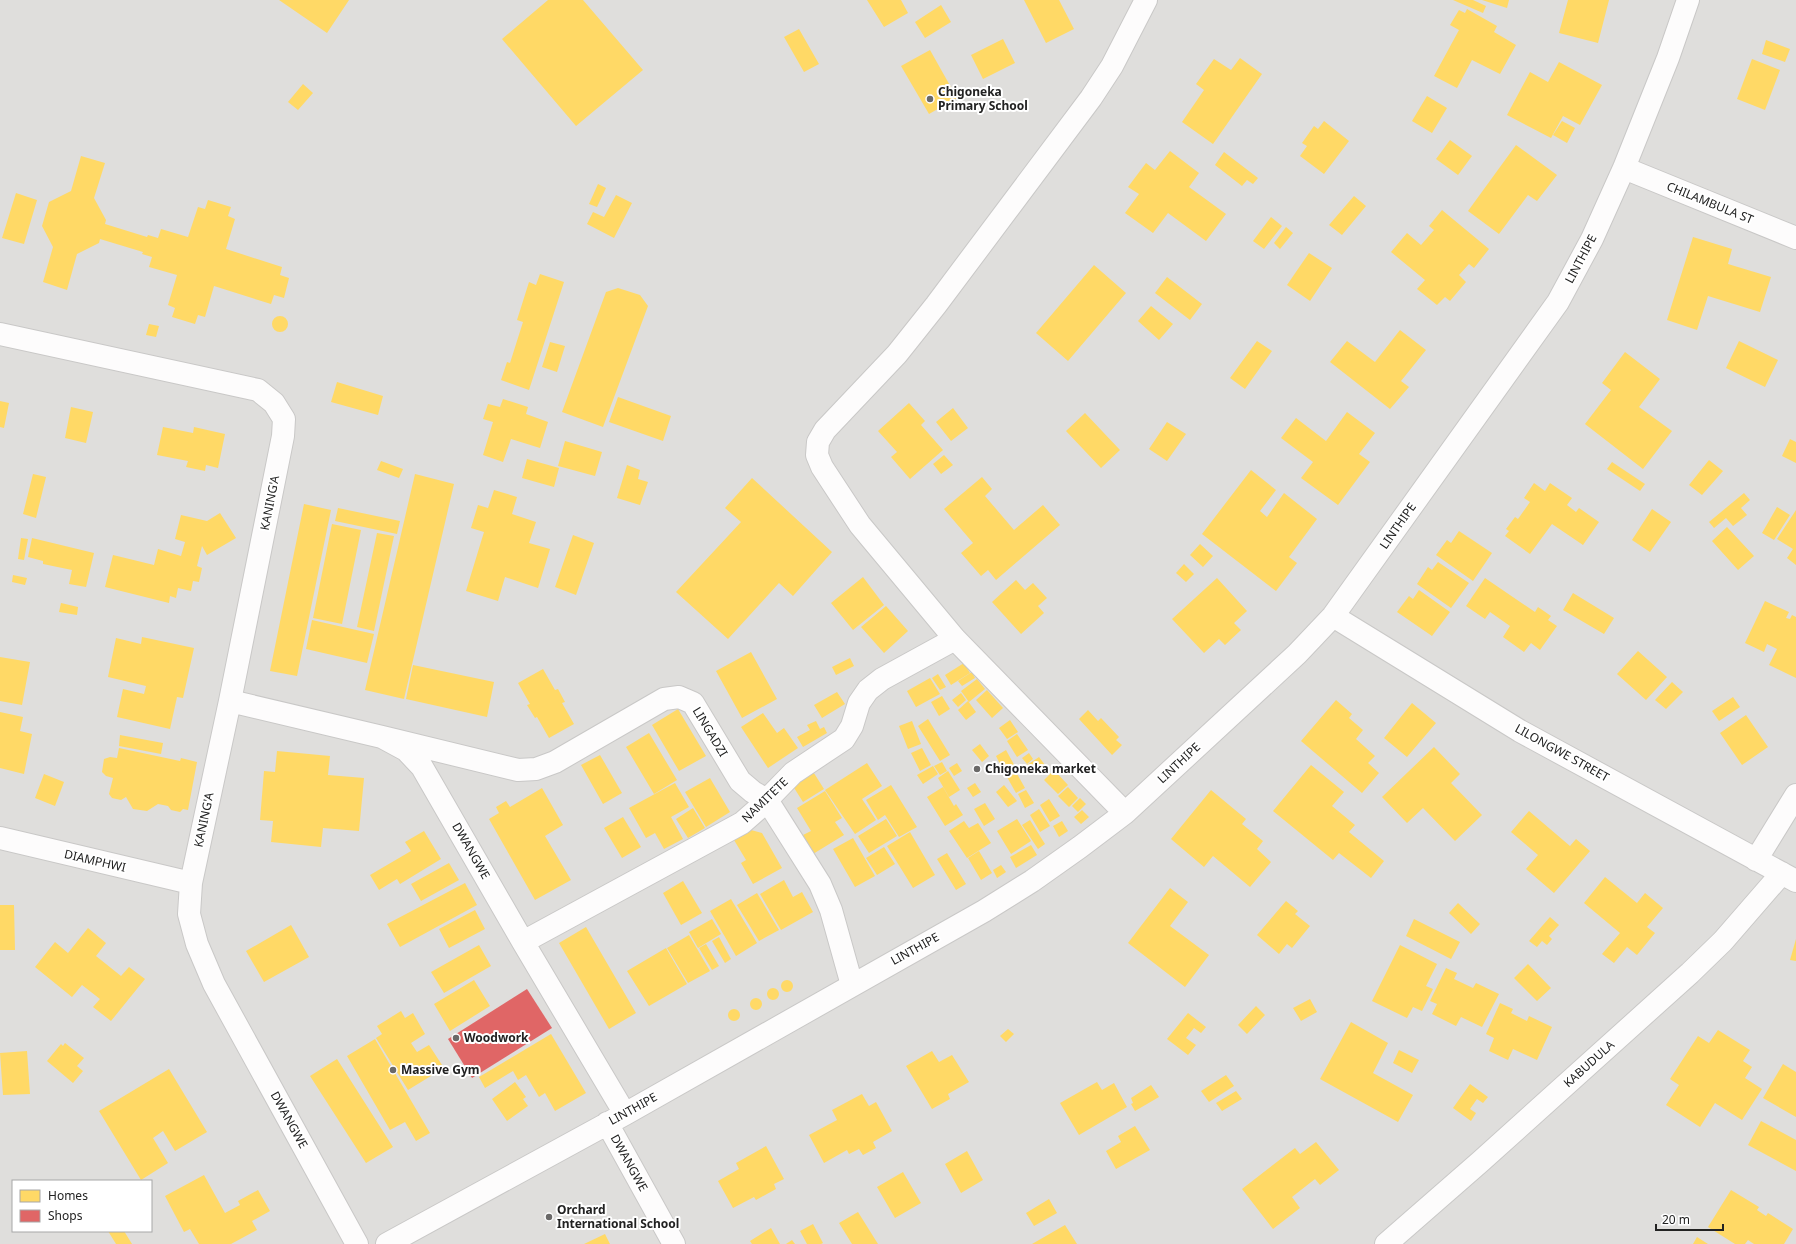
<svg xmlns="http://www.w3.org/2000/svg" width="1796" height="1244" viewBox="0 0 1796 1244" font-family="'Noto Sans',sans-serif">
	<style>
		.residential { fill: #dfdedc; fill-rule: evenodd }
		.homes { fill: #ffd966 }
		.shops { fill: #e06666 }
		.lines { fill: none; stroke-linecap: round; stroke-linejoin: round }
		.minor-casing { stroke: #c9c8c7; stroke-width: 24 }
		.minor { stroke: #fdfcfc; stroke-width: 22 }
		.poi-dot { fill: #6a6968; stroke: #fff; stroke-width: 1.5 }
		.labels { text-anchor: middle; stroke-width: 4; stroke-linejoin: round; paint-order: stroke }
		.poi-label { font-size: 12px; font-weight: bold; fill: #222; stroke: #fff; text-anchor: start }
		.street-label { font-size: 12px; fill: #222; stroke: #fff }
	</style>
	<rect width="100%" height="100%" fill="#f0eeeb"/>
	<!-- residential -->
	<path class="residential" d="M0,0H1796V1244H0ZM13,1181H151V1231H13Z"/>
	<!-- homes -->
	<path class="homes" d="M279,0H349L327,33Z
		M548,0H583L643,70L576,126L502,39Z
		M867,0H901L908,13L884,27Z
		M1024,0H1059L1074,29L1046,43Z
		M1453,0H1473L1486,6L1483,13Z
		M1482,0H1509L1507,8Z
		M1568,0H1609L1598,43L1559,33Z
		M941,5L951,22L925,38L915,22Z
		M1467,9L1497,26L1494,32L1516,45L1500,74L1472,60L1457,88L1434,76L1459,30L1450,25L1459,10L1465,13Z
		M799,29L819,64L804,72L784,37Z
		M1003,39L1015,63L983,79L971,55Z
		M1766,40L1790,49L1785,62L1762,54Z
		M930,50L957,98L929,114L901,66Z
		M1240,58L1262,74L1213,144L1182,122L1204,90L1196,84L1214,59L1231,70Z
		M1752,59L1780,70L1765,110L1737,99Z
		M1559,62L1602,85L1580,125L1563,116L1551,138L1507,115L1530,72L1548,82Z
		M303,84L313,93L298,110L288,102Z
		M1427,96L1447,108L1432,133L1412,121Z
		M1324,121L1349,141L1324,174L1300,156L1307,146L1302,143L1314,126L1318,129Z
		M1562,121L1575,128L1567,143L1553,135Z
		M1450,140L1472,156L1458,175L1436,159Z
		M1516,145L1557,175L1537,201L1528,195L1499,234L1468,211Z
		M1170,151L1199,173L1189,187L1226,214L1206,241L1168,213L1153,233L1125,213L1139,194L1128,187L1146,163L1155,170Z
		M1224,152L1258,178L1253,184L1247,180L1242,186L1215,165Z
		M81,156L105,163L94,198L106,220L105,224L147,237L148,235L158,238L161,229L188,237L198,207L205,209L208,200L231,207L228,216L235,219L226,249L282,267L280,275L289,278L284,298L274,295L271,304L214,286L205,317L198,315L195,324L172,317L175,308L168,305L177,275L149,267L152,257L142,254L143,252L100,239L99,243L77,254L67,290L43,282L53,247L42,226L49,202L71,191Z
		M598,184L606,188L597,207L589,204Z
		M16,193L37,200L24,244L2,238Z
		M616,195L632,203L614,238L587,224L593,212L604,217Z
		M1354,196L1366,206L1342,235L1329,225Z
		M1442,210L1489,249L1474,268L1469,264L1459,275L1466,282L1450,301L1445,297L1437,305L1417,289L1425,280L1391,252L1407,233L1421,245L1434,230L1429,226Z
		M1271,217L1282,226L1264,249L1253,241Z
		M1286,227L1293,233L1280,249L1274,243Z
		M1693,237L1732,249L1728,264L1771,277L1760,312L1708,296L1697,330L1667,320Z
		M1309,253L1332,268L1310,301L1287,285Z
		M1094,265L1126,293L1068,361L1036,333Z
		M540,274L564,282L529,390L501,380L507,362L510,363L523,322L517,320L529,282L536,285Z
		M1167,277L1202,304L1190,320L1155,293Z
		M618,288L640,295L648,306L603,427L562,412L606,292Z
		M1151,306L1173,324L1159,340L1138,321Z
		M272 324a8 8 0 1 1 16 0a8 8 0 1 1-16 0Z
		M149,324L159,326L156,337L146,335Z
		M1400,330L1426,350L1401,381L1409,387L1390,409L1330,362L1347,341L1375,362Z
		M1257,341L1272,351L1245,389L1230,378Z
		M1739,341L1778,360L1765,387L1726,368Z
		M550,342L565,346L557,372L542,367Z
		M1625,352L1660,379L1639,407L1672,431L1643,469L1585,424L1611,390L1602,383Z
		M337,382L383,396L378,415L331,402Z
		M618,397L671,416L663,441L609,422Z
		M503,399L528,407L526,414L548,422L540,448L511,439L503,462L483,455L493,422L483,419L488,404L500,407Z
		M0,401L9,403L4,428L0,427Z
		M909,403L925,421L921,425L943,450L910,479L891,457L897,452L878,431Z
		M71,407L93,412L86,443L65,438Z
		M953,408L968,428L951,441L936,422Z
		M1347,412L1375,433L1359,454L1370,462L1338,505L1301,478L1313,462L1281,438L1296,418L1326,441Z
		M1085,413L1120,450L1101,468L1066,431Z
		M1167,422L1186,434L1167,461L1149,449Z
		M163,427L193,433L194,427L225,434L218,468L206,465L205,471L186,467L188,461L157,455Z
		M1790,439L1796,442V463L1782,456Z
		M565,441L602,452L595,476L558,466Z
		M944,455L953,465L941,474L933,464Z
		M527,459L559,468L554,487L522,478Z
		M1709,460L1723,471L1702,495L1689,485Z
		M381,461L403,469L399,478L377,470Z
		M1612,462L1645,484L1640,491L1607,469Z
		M627,465L640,470L638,479L648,482L640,505L617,498Z
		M1251,470L1276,490L1260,511L1267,517L1284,493L1317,519L1289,557L1297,563L1276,591L1202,534Z
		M33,474L46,477L36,518L23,514Z
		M415,474L454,484L404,699L365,690Z
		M982,477L992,489L985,496L1014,530L1043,505L1060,525L996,580L988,570L981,576L961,553L973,543L944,509Z
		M752,478L832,552L793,596L779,583L728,639L676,592L741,522L725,508Z
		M1534,483L1545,491L1550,483L1572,498L1567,505L1576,512L1579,508L1599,522L1583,545L1552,524L1530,554L1505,536L1509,531L1506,529L1515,517L1518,519L1530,502L1524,498Z
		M494,490L517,497L512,514L536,522L529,543L550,549L538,588L505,577L498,601L466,591L484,532L471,528L478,505L488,508Z
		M1744,493L1750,500L1741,508L1747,515L1733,526L1726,518L1714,528L1709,522Z
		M304,504L331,510L297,676L270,671Z
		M1777,507L1790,515L1774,540L1762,533Z
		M338,508L400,521L397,534L335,521Z
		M1652,509L1671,522L1650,552L1632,540Z
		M1796,510V565L1787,558L1793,549L1777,539Z
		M220,513L236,538L207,555L202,546L197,566L202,568L199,582L193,581L191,591L178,588L176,598L170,596L169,603L105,587L113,555L154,565L158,549L181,556L185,542L175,539L181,515L207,521Z
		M332,524L361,530L342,624L313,618Z
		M1727,527L1754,556L1738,570L1712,541Z
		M1459,531L1492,553L1473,581L1436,555L1447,540L1451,543Z
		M377,533L394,536L374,631L357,627Z
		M573,535L594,543L576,595L555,587Z
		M21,538L28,539L24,560L18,559Z
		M32,538L94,553L86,587L69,584L72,570L43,564V561L28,557Z
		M1200,544L1213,556L1203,567L1190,555Z
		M1438,562L1469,583L1451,608L1417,584L1428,567L1432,570Z
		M1184,564L1194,574L1186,582L1176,573Z
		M13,575L27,578L25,585L12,582Z
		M863,577L884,605L853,630L831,603Z
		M1217,578L1247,611L1234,623L1241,630L1225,645L1219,639L1204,653L1172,619Z
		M1485,578L1535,612L1538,607L1551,616L1548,620L1557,626L1540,650L1531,643L1524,652L1503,637L1510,626L1490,612L1485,619L1466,606Z
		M1016,580L1025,590L1033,583L1047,598L1038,606L1044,613L1021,634L992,602Z
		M1419,590L1450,612L1432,636L1397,612L1409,596L1413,599Z
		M1573,593L1614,618L1604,634L1563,610Z
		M1765,601L1789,612L1786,618L1790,619L1792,615L1796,617V678L1769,665L1777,649L1767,644L1764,652L1745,643Z
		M61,603L78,607L77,615L59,612Z
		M886,606L908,631L884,653L861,627Z
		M312,620L374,634L367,663L306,649Z
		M142,637L194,648L183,698L177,697L170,729L117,717L123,689L144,694L146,686L108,677L116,638L141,644Z
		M1638,651L1667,677L1646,700L1617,674Z
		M751,652L777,699L742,718L716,671Z
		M0,657L30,662L22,705L0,701Z
		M850,658L854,666L836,675L832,667Z
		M964,663L970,673L951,685L945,675Z
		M413,665L494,682L487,717L406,699Z
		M543,669L555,690L558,689L565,702L562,703L574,724L549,738L537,717L535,718L527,705L530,704L518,683Z
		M972,672L975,678L962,686L958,681Z
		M938,674L946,687L940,690L932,678Z
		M930,678L940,694L916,707L907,691Z
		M977,679L985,689L969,702L961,691Z
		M1672,682L1683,692L1666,709L1655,700Z
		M987,690L1003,708L992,718L976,700Z
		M837,692L845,704L822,718L814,705Z
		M961,693L966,700L958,707L952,700Z
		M942,696L950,709L939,716L931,702Z
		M1733,697L1740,707L1719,721L1712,711Z
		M1336,700L1352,714L1349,718L1363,730L1356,739L1375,756L1368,763L1379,773L1362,793L1301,741Z
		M968,701L976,712L966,720L958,710Z
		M1412,703L1436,723L1407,757L1384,738Z
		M678,709L706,756L679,771L652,725Z
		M1088,710L1098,721L1101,718L1119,737L1116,740L1122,745L1112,755L1079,719Z
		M0,712L23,717L20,731L32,734L24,774L0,768Z
		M763,713L777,733L784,728L798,748L768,768L741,727Z
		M1746,715L1768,747L1742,765L1720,733Z
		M928,719L950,755L940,761L918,726Z
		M1010,720L1018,732L1007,739L999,728Z
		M816,721L820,729L824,727L827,733L803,747L797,737L810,730L807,725Z
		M912,721L921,744L908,749L899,726Z
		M649,733L677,780L654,794L626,747Z
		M1017,734L1028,750L1017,757L1007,741Z
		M120,735L163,743L161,754L119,746Z
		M980,744L989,756L982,762L972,750Z
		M1434,747L1460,774L1451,783L1482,815L1455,841L1423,808L1407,823L1382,797Z
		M119,748L180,761L181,758L197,762L188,810L183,809L180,812L171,810L168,806L158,804L147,811L133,809L126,797L121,800L112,798L109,794L113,778L106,776L102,772L104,759L110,757L117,758Z
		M922,748L931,765L920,771L911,753Z
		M1006,750L1017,770L1006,776L996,756Z
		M277,751L330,756L328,775L364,778L359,831L323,828L321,847L271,842L273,821L260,820L264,771L275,772Z
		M1029,753L1033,759L1027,764L1022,758Z
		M600,755L622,793L603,804L581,765Z
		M1039,757L1045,765L1033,774L1027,765Z
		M942,762L947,771L940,775L934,766Z
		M867,763L882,786L862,799L876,820L855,834L825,790Z
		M957,763L962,771L954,776L949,768Z
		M1311,765L1344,792L1332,806L1355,825L1349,832L1384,861L1371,878L1339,853L1333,860L1273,811Z
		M933,766L938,774L923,784L917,775Z
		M812,770L824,789L803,802L791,783Z
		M1054,770L1068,785L1058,794L1044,780Z
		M948,771L960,790L949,797L938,778Z
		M1016,772L1025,788L1016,793L1007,777Z
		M44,774L64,782L55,806L35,798Z
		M710,778L730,812L706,827L685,792Z
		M675,783L689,807L671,817L683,839L664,849L655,833L646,838L629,808Z
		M975,783L981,792L973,797L967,788Z
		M891,785L917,827L899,837L885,815L878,820L866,800Z
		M1004,785L1017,801L1008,807L996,792Z
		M943,787L954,806L956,804L963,815L945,826L927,797Z
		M1068,787L1078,798L1069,807L1058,796Z
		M542,788L563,825L545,836L571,880L535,900L489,819L499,813L496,807L506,801L510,807Z
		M1026,790L1034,803L1025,808L1018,794Z
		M1211,790L1246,819L1242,824L1263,841L1257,849L1271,862L1250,887L1213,856L1204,867L1171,839Z
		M825,791L842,818L835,822L844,835L813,854L803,835L811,831L797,808Z
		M1080,798L1086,804L1078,812L1072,806Z
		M1049,799L1060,816L1050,822L1040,805Z
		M985,803L995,819L984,826L974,809Z
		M693,808L705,828L688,838L676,819Z
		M1039,809L1050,826L1040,832L1030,815Z
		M1082,810L1089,817L1081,824L1074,817Z
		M1529,811L1570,846L1576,839L1590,851L1554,893L1526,869L1538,855L1511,832Z
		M623,817L641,847L622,858L604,828Z
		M886,819L897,836L869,853L858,836Z
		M1017,819L1031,841L1011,854L997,831Z
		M1030,820L1045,844L1038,849L1022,825Z
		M964,821L969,828L978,823L991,843L967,858L949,831Z
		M1062,821L1068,831L1059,837L1053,826Z
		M751,830L762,833L782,868L753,884L741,863L746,860L734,840Z
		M424,831L441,859L400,884L397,879L379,890L370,875L411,851L405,842Z
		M910,832L935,875L913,888L887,846Z
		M853,838L875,876L855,887L833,849Z
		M1031,845L1037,855L1016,868L1010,857Z
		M884,847L895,864L877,875L866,858Z
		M979,851L992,873L981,880L968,858Z
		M947,853L966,884L956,890L937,859Z
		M449,863L459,880L421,901L411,884Z
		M1001,865L1006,872L997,878L993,870Z
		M1605,877L1637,903L1645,893L1663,908L1647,927L1655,933L1637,955L1627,947L1614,963L1602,954L1620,933L1584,903Z
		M784,880L793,897L802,892L813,912L781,930L760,894Z
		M683,881L702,913L681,925L663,893Z
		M465,883L477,905L400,947L387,924Z
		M1170,888L1188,902L1170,926L1209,955L1185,987L1128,943Z
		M757,893L779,930L759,941L737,905Z
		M731,899L757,943L736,956L710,911Z
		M1286,901L1298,911L1295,914L1310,926L1292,948L1287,944L1279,954L1257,935Z
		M1458,903L1480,924L1471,934L1449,913Z
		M0,905H14L15,950H0Z
		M475,910L485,929L449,948L439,929Z
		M1550,917L1559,925L1549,936L1552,939L1547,945L1542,941L1537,947L1529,941Z
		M712,919L721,934L698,948L689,932Z
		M1414,919L1460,942L1451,959L1406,936Z
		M291,925L309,957L264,982L246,951Z
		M586,927L636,1013L609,1029L559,943Z
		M88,928L106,943L96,956L121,976L129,967L145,979L111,1021L93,1007L100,999L82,985L72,997L35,967L55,942L68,953Z
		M689,935L710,971L688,983L667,948Z
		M719,937L731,959L725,963L712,941Z
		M1796,939V961L1790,960Z
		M706,944L719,966L712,970L699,948Z
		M479,945L491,966L444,993L431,972Z
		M1400,945L1437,964L1426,986L1433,989L1422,1011L1413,1007L1407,1018L1372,1001Z
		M666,948L687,984L649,1006L627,971Z
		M1528,964L1551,988L1537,1001L1514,978Z
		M1446,968L1457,973L1454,979L1473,988L1476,983L1499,994L1482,1027L1461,1017L1456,1026L1432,1014L1437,1004L1430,1001Z
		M781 986a6 6 0 1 1 12 0a6 6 0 1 1-12 0Z
		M474,980L490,1006L450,1031L434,1004Z
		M767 994a6 6 0 1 1 12 0a6 6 0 1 1-12 0Z
		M750 1004a6 6 0 1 1 12 0a6 6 0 1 1-12 0Z
		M1310,999L1317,1012L1301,1021L1293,1008Z
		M1500,1003L1513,1009L1511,1013L1527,1021L1529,1016L1552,1027L1537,1060L1513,1049L1508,1060L1489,1051L1494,1038L1486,1034Z
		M1256,1006L1265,1015L1247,1034L1238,1025Z
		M728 1015a6 6 0 1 1 12 0a6 6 0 1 1-12 0Z
		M401,1011L405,1018L413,1013L425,1034L411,1043L417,1052L429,1045L444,1068L408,1090L376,1038L382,1034L377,1026Z
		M1188,1013L1206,1027L1201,1033L1194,1028L1186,1038L1196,1045L1188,1055L1167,1039Z
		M1351,1022L1388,1043L1373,1073L1413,1095L1398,1122L1320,1079Z
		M1008,1029L1014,1034L1006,1042L1000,1036Z
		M1718,1030L1750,1050L1743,1061L1752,1067L1745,1078L1762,1089L1742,1120L1715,1103L1700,1127L1666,1105L1679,1085L1670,1079L1698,1036L1709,1043Z
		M551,1034L586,1093L555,1111L545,1093L539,1097L526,1075L518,1080L513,1071L485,1088L479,1077Z
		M375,1039L430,1133L416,1141L405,1122L390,1130L347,1056Z
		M65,1043L84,1058L77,1066L83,1071L73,1083L47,1061L61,1044L63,1046Z
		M1399,1050L1419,1060L1412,1073L1393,1063Z
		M27,1051L30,1094L3,1095L0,1053Z
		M932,1051L939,1062L952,1055L969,1082L948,1094L950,1099L932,1109L906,1066Z
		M337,1059L393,1147L366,1163L310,1076Z
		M1783,1064L1796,1072V1117L1763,1098Z
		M169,1069L207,1132L175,1151L163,1131L153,1138L168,1163L141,1180L99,1111Z
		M1226,1075L1234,1086L1209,1102L1201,1091Z
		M515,1082L526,1097L523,1099L528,1106L507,1121L492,1099Z
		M1097,1082L1102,1090L1114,1083L1127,1107L1079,1135L1060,1103Z
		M1470,1084L1488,1097L1483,1103L1477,1099L1470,1109L1476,1113L1471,1121L1453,1108Z
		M1151,1085L1159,1097L1135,1111L1131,1104L1133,1103L1131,1098Z
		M1236,1091L1242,1099L1222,1111L1216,1103Z
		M862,1094L869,1106L876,1102L892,1131L873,1142L876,1148L863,1155L859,1149L849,1154L847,1150L824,1163L809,1135L837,1120L832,1110Z
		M1761,1121L1796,1140V1171L1748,1145Z
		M1135,1126L1150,1150L1116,1169L1106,1151L1121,1142L1118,1136Z
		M1316,1142L1339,1170L1320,1185L1315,1179L1292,1197L1300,1208L1273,1229L1242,1189L1295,1148L1300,1154Z
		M766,1146L784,1179L774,1184L776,1189L756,1200L754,1197L733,1208L718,1181L739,1169L736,1163Z
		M967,1151L983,1180L961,1193L945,1164Z
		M903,1172L921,1203L895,1218L877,1187Z
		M204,1175L225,1213L240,1205L238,1201L258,1190L270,1211L252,1221L257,1230L231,1244H199L190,1229L184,1232L165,1196Z
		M1731,1190L1759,1207L1757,1210L1766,1216L1768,1213L1793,1229L1784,1244H1754L1748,1240L1745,1244H1735L1708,1227Z
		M1049,1199L1057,1213L1034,1226L1026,1213Z
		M858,1212L878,1244H852L839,1223Z
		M813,1224L823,1243L821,1244H807L800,1231Z
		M1065,1225L1077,1244H1032Z
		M771,1228L780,1244H752L750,1241Z
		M108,1231H124L132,1244H116Z
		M605,1234L610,1244H584Z
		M1697,1237L1708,1244H1693Z
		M792,1240L795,1244H786Z"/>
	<!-- shops -->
	<path class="shops" d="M527,989L552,1028L472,1078L448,1039Z"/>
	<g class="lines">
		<defs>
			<path id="minor" d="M1624,168L1796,238
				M0,334L258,390L274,403L284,419L283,436L230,701L191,883L189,914L197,944L214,984L357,1244
				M1333,616L1520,731L1796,881
				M230,701L382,737L406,750L422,767L523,942L625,1114
				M382,737L518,770L536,769L555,762L664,699L679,697L693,703L740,781L753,792L767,800L820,884L831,910L852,985
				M1125,813L955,639L860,525L822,467L817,455L818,442L825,430L897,354L936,305L1091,98L1112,66L1146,0
				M0,838L191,883
				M1756,860L1796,795
				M523,942L742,823L758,809L793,773L844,739L852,726L859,703L868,690L882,679L955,639
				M607,1123L674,1244
				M387,1244L625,1114L984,911L1032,881L1080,847L1125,813L1297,654L1333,616L1558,302L1592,239L1624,168L1668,58L1688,0
				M1386,1244L1480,1162L1690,973L1723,941L1782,873"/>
		</defs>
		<!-- minor casing -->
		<use href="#minor" class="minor-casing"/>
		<!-- minor -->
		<use href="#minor" class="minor"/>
	</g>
	<!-- markers -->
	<g class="poi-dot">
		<circle cx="930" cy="99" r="4"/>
		<circle cx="977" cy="769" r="4"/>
		<circle cx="456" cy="1038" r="4"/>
		<circle cx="393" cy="1070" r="4"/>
		<circle cx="549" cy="1217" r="4"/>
	</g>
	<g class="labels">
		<!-- poi labels -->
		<g class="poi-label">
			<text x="938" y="96">Chigoneka<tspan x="938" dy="14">Primary School</tspan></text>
			<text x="985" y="773">Chigoneka market</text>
			<text x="464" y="1042">Woodwork</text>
			<text x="401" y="1074">Massive Gym</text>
			<text x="557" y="1214">Orchard<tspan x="557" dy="14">International School</tspan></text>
		</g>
		<!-- street labels -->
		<g class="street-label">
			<text transform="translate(1710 203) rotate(22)" y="4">CHILAMBULA ST</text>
			<text transform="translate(1581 259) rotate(-62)" y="4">LINTHIPE</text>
			<text transform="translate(270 503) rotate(-79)" y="4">KANING'A</text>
			<text transform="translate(1398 526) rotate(-55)" y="4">LINTHIPE</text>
			<text transform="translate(710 732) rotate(59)" y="4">LINGADZI</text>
			<text transform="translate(1562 753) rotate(29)" y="4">LILONGWE STREET</text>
			<text transform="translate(1179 763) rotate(-43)" y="4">LINTHIPE</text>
			<text transform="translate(765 800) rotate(-44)" y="4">NAMITETE</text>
			<text transform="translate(204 820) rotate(-78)" y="4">KANING'A</text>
			<text transform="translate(471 851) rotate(60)" y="4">DWANGWE</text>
			<text transform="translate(95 861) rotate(13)" y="4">DIAMPHWI</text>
			<text transform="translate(915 949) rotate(-29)" y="4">LINTHIPE</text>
			<text transform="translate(1589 1064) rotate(-42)" y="4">KABUDULA</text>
			<text transform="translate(633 1109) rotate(-29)" y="4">LINTHIPE</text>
			<text transform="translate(289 1120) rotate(61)" y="4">DWANGWE</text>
			<text transform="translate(629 1163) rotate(61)" y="4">DWANGWE</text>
		</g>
	</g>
	<!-- legend -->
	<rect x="12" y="1180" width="140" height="52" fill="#ffffff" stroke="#a7a7a7"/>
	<rect x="20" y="1190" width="20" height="12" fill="#ffd966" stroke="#a7a7a7"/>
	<text x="48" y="1200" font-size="12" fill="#222222">Homes</text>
	<rect x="20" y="1210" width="20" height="12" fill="#e06666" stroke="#a7a7a7"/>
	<text x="48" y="1220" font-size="12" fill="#222222">Shops</text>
	<!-- scale -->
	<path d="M1656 1224v6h67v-6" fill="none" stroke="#222222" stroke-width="2"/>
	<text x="1662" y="1224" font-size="12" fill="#222222" stroke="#ffffff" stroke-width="3" paint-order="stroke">20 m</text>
</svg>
